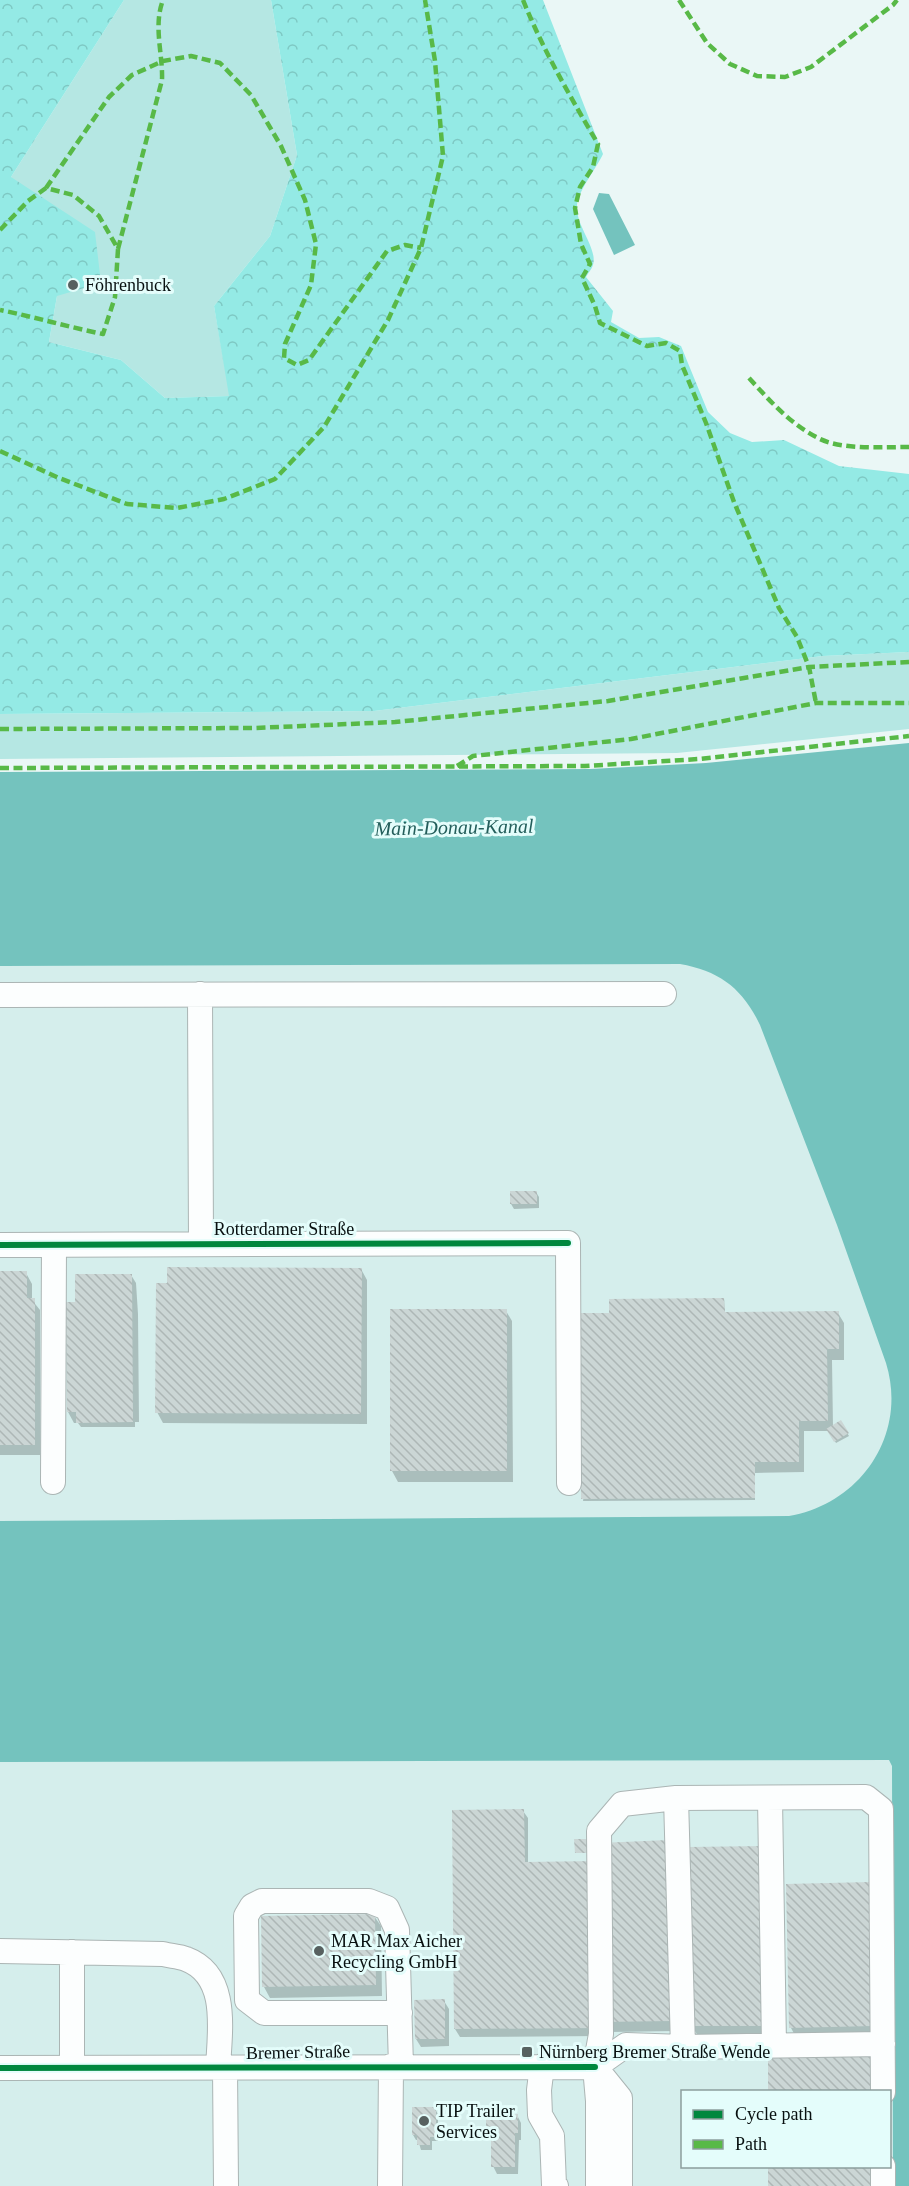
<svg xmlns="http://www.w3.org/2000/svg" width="909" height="2186" viewBox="0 0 909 2186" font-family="Georgia,serif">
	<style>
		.built { fill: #d5eeec; fill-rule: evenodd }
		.green { fill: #b5e7e3 }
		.forest { fill: url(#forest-crowns) }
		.water { fill: #74c3be }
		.shadow { fill: #0003 }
		.building { fill: url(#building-back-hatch) }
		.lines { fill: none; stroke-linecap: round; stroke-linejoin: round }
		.minor-casing { stroke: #abb5b4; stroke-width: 26 }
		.minor { stroke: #fcfefe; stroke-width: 24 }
		.quiet { stroke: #58b947; stroke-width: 4.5; stroke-dasharray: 9 4.5; stroke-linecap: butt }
		.cycleway-casing { stroke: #e4fdfb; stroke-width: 10 }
		.cycleway { stroke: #00873e; stroke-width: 6 }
		.poi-dot { fill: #576160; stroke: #e4fdfb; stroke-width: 2 }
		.labels { text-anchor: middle; stroke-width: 6; stroke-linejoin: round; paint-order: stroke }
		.poi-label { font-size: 18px; fill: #081010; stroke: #e4fdfb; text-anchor: start }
		.street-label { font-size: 18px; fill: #081010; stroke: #e4fdfb }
		.water-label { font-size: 20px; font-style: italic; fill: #235e5b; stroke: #e4fdfb }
	</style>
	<defs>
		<pattern id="forest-crowns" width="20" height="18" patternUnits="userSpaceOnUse" patternTransform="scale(1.5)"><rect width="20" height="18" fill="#94eae5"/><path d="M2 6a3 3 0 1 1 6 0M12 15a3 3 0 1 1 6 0" fill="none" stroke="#7ec8c3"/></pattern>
		<pattern id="building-back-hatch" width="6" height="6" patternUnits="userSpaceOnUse" patternTransform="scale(1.5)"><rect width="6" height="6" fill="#cbd6d5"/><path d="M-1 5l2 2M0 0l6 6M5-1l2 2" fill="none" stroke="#adb7b6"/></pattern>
	</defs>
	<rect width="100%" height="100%" fill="#eaf7f6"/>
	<!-- built -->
	<path class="built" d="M909,953V2186H0V966L661,963ZM682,2092H890V2166H682Z"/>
	<!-- green -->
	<path class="green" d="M124,0H271L297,155L270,236L214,306L230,396L165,398L121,360L49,342L57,296L11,177Z
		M909,652V729L677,753L0,759V714L374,711L823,656Z"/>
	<!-- forest -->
	<path class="forest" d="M0,0H124L11,177L95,232L101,283L57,296L49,342L121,360L165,398L229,396L214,306L270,236L297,155L271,0H543L603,154C596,169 577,192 577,207C576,226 598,249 593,265C592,269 588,273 586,277L613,311L611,322L639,338L659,337L681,346L708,412L730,433L752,442L784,440L839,466L909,474V652L823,656L374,711L0,714Z"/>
	<!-- water -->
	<path class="water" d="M599,193L609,194L635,245L614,255L593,209Z
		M909,743V2186H893L892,1766L889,1760L0,1762V1521L789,1516C861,1504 908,1434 886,1363L837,1225L760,1025C743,989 720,971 680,964L0,966V772L590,769L706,763Z"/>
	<!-- shadow -->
	<path class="shadow" d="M536,1192L539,1197V1208L514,1209L511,1204Z
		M361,1269L367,1280V1424L163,1423L157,1412Z
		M0,1273H26L32,1284V1300L40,1310V1455H0Z
		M131,1275L136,1283L138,1314L139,1422H135V1427H81L78,1423H74L68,1412L67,1304H77Z
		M724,1299L725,1313H838L844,1323V1360H832L833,1427L841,1423L849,1436L836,1443L829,1431H804V1472L755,1473V1500L583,1501L612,1314Z
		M506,1311L512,1321L513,1482H398L392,1471Z
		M453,1811H523L528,1818V1863H596L677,2031L610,2032L602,2036L460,2037L455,2029Z
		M772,1859L773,2036H698L692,2026Z
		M788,1886L878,2037L797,2039L791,2028Z
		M374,1916L381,1926L382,1996L270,1998L264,1987Z
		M444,2001L449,2009V2046L421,2047L416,2039Z
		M435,2109L438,2114V2141H432V2150H421L418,2140H416L413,2135Z
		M517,2115L521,2123V2140H519L518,2174H497L493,2166V2142L488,2133Z"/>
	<!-- building -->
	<path class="building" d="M510,1191H537V1204H510Z
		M167,1267L362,1268L361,1414L155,1413L156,1283H167Z
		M0,1271H27V1298H35V1445H0Z
		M75,1274H132L133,1422L76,1423V1412H67L66,1302H75Z
		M724,1298L725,1312L839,1311V1349H827L828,1421H799V1462H755V1498L581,1499L579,1313H609V1299Z
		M390,1309H507V1471H390Z
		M841,1420L849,1433L834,1442L826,1429Z
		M524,1809L525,1862L597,1861L598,2028L454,2029L452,1810Z
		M574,1839H597L596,1853H575Z
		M668,1840L672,2021L602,2022L600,1843Z
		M767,1846L768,2026H690L689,1847Z
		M870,1882L873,2026L789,2028L786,1884Z
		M375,1914L376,1985L262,1987L261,1916Z
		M445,1999V2039H415L414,2000Z
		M873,2055V2092H768V2056Z
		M412,2107H436V2137H430V2145H417V2135H412Z
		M486,2113L518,2114V2133H515V2167H491V2133H486Z
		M768,2166H873V2186H768Z"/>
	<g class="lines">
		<defs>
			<path id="minor" d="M200,994L201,1244
				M0,995L664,994
				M0,1245L568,1243L569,1483
				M53,1482L54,1245
				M676,1798L683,2047
				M770,1799L774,2044
				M0,1951L163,1954C170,1956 179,1956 186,1959C229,1975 220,2030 218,2067
				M400,2013H264L247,2000L246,1916L252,1906L262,1901H369L387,1908L397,1930L401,2066
				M542,2066L539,2090L540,2115L552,2136L554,2185L556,2186
				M72,2067V1952
				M225,2067L226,2186
				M595,2067L626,2045L683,2047L883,2044
				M595,2067L620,2098V2186
				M0,2068L595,2067
				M883,2166V2186
				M390,2186L391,2066
				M598,2186V2101L595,2067L601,2034L599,1831L622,1804L676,1798L866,1797L881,1809L883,2092"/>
		</defs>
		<!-- minor casing -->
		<use href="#minor" class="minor-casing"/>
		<!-- minor -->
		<use href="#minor" class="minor"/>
		<!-- quiet -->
		<path class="quiet" d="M523,0C543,50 571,98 598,144L593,167L580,187L575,208L581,244L590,264L582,278L595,306L600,323L647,346L666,343L680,351L682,365L706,423L734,502L779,608L797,637L809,667L816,703
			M679,0L707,43L730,64L757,76L785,77L811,67L893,5L897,0
			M46,188L109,97L132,75L163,61L191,56L220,63L251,95L281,146L305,200L316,244L311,285L285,344L284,358L297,365L309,360L387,251L405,245L421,248
			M0,230L28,201L46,188L73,195L99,216L118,249L115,297L103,334C68,327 35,317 0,310
			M118,249L162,80C163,54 153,26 163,0
			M749,378C770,401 791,425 820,439C843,450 884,447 909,447
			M0,451L59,478L127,504L177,508L224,499L275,479L324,427L388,320L421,248L443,156L435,61L425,0
			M0,729L255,728L395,722L608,701L809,667L909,662
			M457,766L473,756L631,739L816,703H909
			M0,768L585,766L699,759L909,736"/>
		<defs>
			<path id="cycleway" d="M0,1245L568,1243
				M0,2068L595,2067"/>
		</defs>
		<!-- cycleway casing -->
		<use href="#cycleway" class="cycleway-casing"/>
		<!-- cycleway -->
		<use href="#cycleway" class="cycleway"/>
	</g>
	<!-- markers -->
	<g class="poi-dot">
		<circle cx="73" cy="285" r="6"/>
		<circle cx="319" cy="1951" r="6"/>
		<rect x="521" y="2046" width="12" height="12" rx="3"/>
		<circle cx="424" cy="2121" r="6"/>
	</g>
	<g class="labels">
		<!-- poi labels -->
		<g class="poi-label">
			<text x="85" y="291">Föhrenbuck</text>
			<text x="331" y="1947">MAR Max Aicher<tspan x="331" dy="21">Recycling GmbH</tspan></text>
			<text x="539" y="2058">Nürnberg Bremer Straße Wende</text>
			<text x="436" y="2117">TIP Trailer<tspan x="436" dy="21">Services</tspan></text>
		</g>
		<!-- street labels -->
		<g class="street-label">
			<text x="284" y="1235">Rotterdamer Straße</text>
			<text transform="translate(298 2052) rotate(-1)" y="6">Bremer Straße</text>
		</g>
		<!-- water labels -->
		<g class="water-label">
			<text transform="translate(454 827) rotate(-1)" y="7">Main-Donau-Kanal</text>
		</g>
	</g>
	<!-- legend -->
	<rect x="681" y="2090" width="210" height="78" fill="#e4fdfb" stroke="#8c9e9d" stroke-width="1.5"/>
	<rect x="693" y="2110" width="30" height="9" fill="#00873e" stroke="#8c9e9d" stroke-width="1.5"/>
	<text x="735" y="2120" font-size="18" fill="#081010">Cycle path</text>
	<rect x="693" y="2140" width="30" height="9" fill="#58b947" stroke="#8c9e9d" stroke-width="1.5"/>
	<text x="735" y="2150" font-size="18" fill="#081010">Path</text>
</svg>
